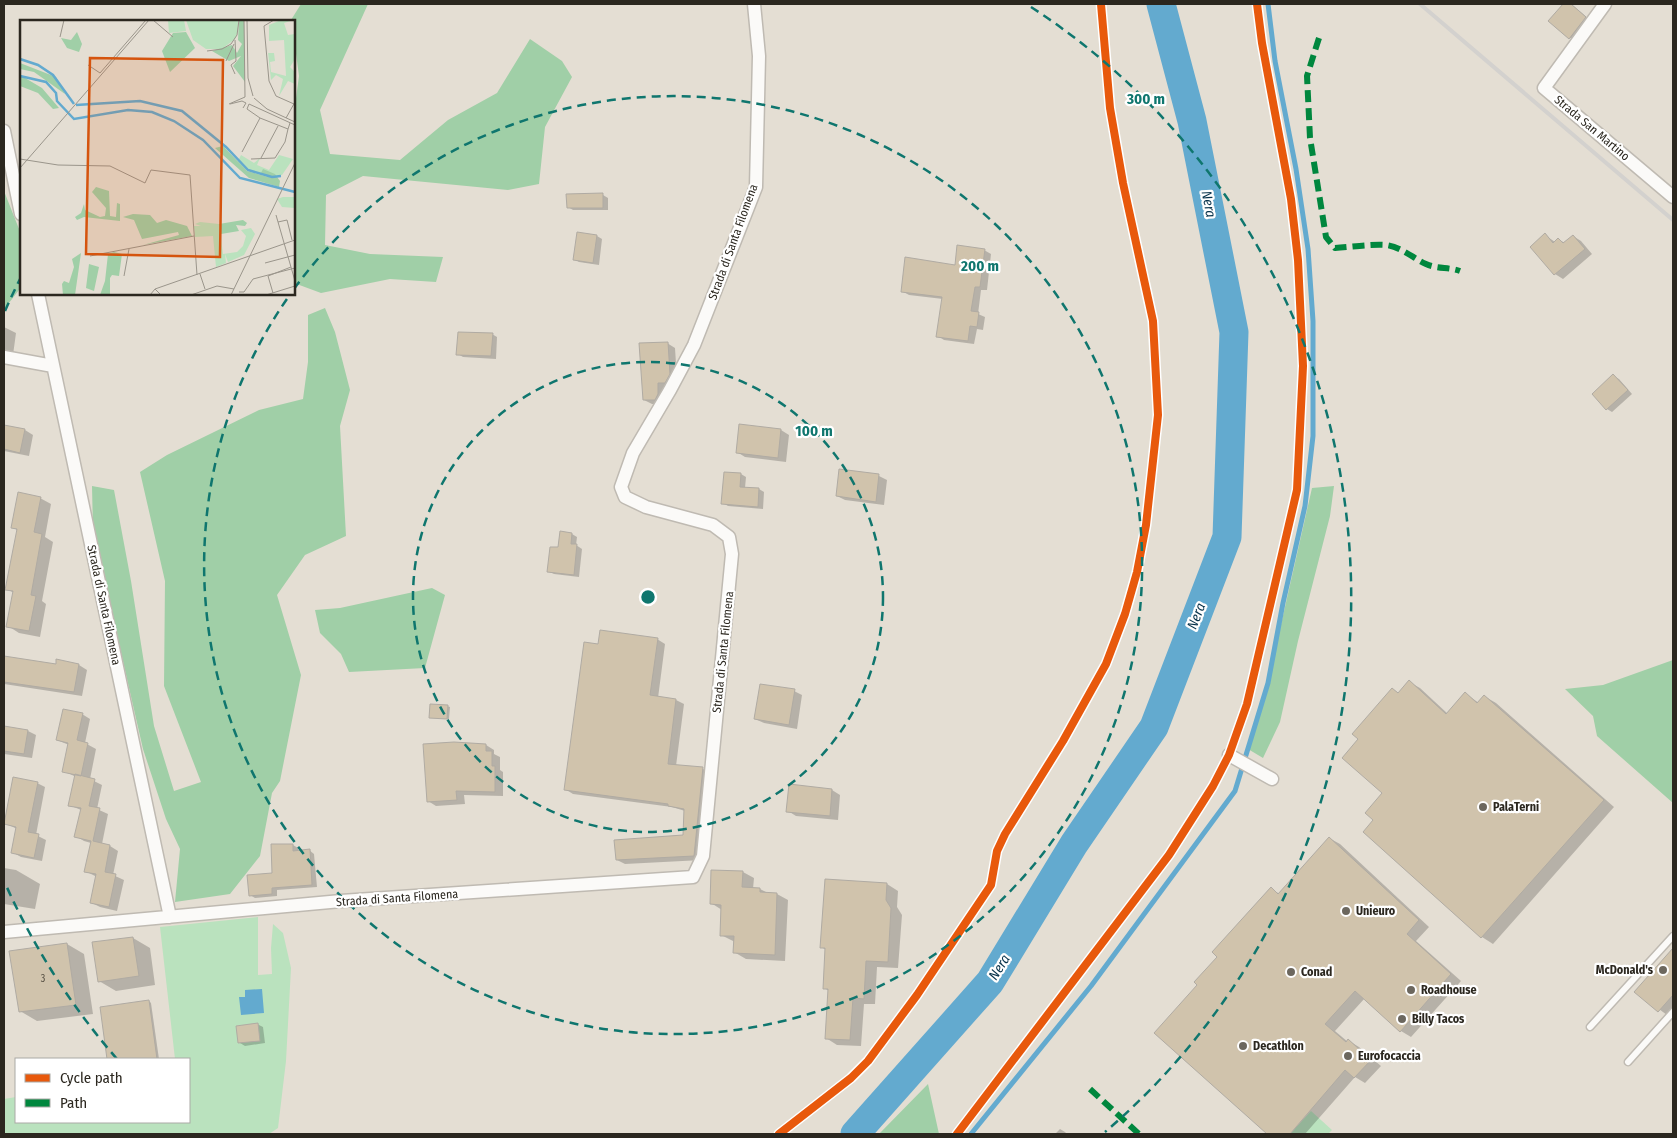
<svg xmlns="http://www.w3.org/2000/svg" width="1677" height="1138" viewBox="0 0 1677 1138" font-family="'Fira Sans Condensed',sans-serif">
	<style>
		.green { fill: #bae2be }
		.forest { fill: #a0cfa7 }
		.water { fill: #63aacf }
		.shadow { fill: #0003 }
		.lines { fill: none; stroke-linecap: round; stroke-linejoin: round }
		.stream { stroke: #63aacf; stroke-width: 5 }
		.river { stroke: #63aacf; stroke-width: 29 }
		.building { fill: #d0c3ac; stroke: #b0aba3 }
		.lane-casing { stroke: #bfbab2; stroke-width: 9 }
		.street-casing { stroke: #bfbab2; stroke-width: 15 }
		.lane { stroke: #fbfaf8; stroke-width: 6 }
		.street { stroke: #fbfaf8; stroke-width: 12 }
		.rail { stroke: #d3d1ce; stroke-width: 4 }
		.quiet { stroke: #00873e; stroke-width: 6; stroke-dasharray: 12 6; stroke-linecap: butt }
		.cycleway-casing { stroke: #fff; stroke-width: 11 }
		.cycleway { stroke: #e8590c; stroke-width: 8 }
		.ring { fill: none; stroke: #0f766e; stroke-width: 2.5; stroke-dasharray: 9 6 }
		.poi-dot { fill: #6c675e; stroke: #fff; stroke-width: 2 }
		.labels { text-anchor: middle; stroke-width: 4.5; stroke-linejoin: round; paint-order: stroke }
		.number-label { font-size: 10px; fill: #544e42 }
		.street-label { font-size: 12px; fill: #2b271f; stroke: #fff }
		.poi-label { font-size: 12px; font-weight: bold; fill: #2b271f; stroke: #fff; text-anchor: start }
		.water-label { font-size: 14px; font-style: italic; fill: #08334b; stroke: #fff }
		.inset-river { fill: none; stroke: #63aacf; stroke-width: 2.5 }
		.inset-road { fill: none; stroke: #9a958b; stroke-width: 1 }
		.view { fill: #d5540e; fill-opacity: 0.15; stroke: #d5540e; stroke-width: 2.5 }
		.inset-edge { fill: none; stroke: #2b271f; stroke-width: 2.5 }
		.centre { fill: #0f766e; stroke: #fff; stroke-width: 2.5 }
		.ring-label { font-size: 15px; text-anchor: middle; font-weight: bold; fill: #0f766e; stroke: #fff; stroke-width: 4.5; stroke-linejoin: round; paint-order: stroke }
	</style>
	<rect width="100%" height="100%" fill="#e4ded3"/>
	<!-- green -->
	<path class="green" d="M258,917V975L272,974L271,948L273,924L283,933L291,968L286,1061L278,1128L269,1134H4V1099L16,1097V1122H189V1059H175L160,927Z
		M1311,1111L1332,1130L1328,1134H1290Z"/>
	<!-- forest -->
	<path class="forest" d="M301,4H368L320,110L330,154L400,160L448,120L497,93L530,39L562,61L572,77L545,127L539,184L508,190L363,176L326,195L325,245L370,254L443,257L436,282L390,279L321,293L294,283V113L299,76L294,39V21L291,20Z
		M4,191L21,234L19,290L5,308L4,307Z
		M325,308L335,332L350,390L340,426L346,536L305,555L277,595L301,675L280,781L272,793L260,856L230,894L175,902L180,849L166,819L143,749L93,530L92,486L114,490L131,581L154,726L174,791L201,782L164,686L165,581L140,472L167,455L259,410L303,399L308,362V315Z
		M1334,486L1330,516L1298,641L1280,722L1263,758L1248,749L1275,651L1312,488Z
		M432,588L445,595L425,668L349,672L341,654L320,633L315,610L340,608Z
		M1673,660V803L1597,736L1593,716L1565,689L1603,685Z
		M928,1084L939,1134H879Z"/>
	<!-- water -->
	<path class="water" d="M262,989L264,1013L241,1015L239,997H245V990Z"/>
	<!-- shadow -->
	<path class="shadow" d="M1565,4H1571L1590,20L1574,41L1550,21Z
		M603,195L608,198V210H573L568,207Z
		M578,233L597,236L602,239L599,265L579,262L574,259Z
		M1545,235L1555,242L1558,239L1565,243L1573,236L1581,241L1592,254L1563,279L1555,274L1531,247Z
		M984,250L991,254L987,290H981L978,314L985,317L983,330L977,329L974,344L944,340L938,336L943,299L909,295L902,291L956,267Z
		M4,327L16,333L13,355L4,356Z
		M492,334L497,337L496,359L463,357L458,354Z
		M667,343L675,348L677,379L663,404H652L644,400Z
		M1613,376L1619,379L1632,394L1612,412L1607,409Z
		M4,426L25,430L33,435L29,456L4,451Z
		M740,426L781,430L789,435L786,462L745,457L737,452Z
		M840,471L879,476L887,480L884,505L845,500L837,496Z
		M741,474L746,477L745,488L759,489L764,492L763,509L728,506L723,503Z
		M40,498L51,504L45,537L53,542L42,601L46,604L40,637L19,633L8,626L14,593L7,589L18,531L13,527Z
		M561,533L572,534L577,537L576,545L582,549L579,577L554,574L548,571L559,549Z
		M657,639L665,644L658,698L676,700L684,704L676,766L703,769L711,773L702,860L625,864L617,860L684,836L685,811L672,807L573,794L565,789L599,645Z
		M4,657L57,665V661L79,665L87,670L82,696L4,684Z
		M1409,682L1420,688L1448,714L1466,694L1479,703L1484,696L1496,703L1614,807L1493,944L1482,937L1365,832L1375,820L1384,793L1360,739L1392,689L1399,693Z
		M794,691L802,695L797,729L764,723L755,719Z
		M447,706L450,707L449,719L430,717Z
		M82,714L90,719L85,743L96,749L90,779L102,785L97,809L108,814L102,844L110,846L118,851L113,875L124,880L117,911L100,907L92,903L97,877L85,871L91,843L84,841L76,836L81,810L69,805L76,777L64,771L69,745L57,740Z
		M4,727L28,731L36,735L32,758L4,754Z
		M454,743L486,745L494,750V754L500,757V770L503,772V796L464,795L465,804L436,806L428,801Z
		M37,783L45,787L36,835L46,840L42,861L21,857L12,852L17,829L5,823Z
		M790,786L832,790L840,795L838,820L796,816L788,811Z
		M1329,838L1340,844L1429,927L1416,941L1461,981L1411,1037L1401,1031L1365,998L1335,1031L1348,1042L1349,1041L1359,1047L1381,1066L1365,1083L1355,1077L1305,1134H1269L1156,1033L1199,985L1271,889L1280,894Z
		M293,845L298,848V851L309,850L314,854L317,887L277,890V896L255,898L250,895L273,874Z
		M4,868L16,870L40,884L35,909L4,904Z
		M743,872L754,878L753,889H760L768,893L777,894L788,900L785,961L746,959L734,952L735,942L721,935L722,910L711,903Z
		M887,884L898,891L897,907L902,915L898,968L877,967L875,1004H864L861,1046L837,1045L826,1038L829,991L824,988L826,950L821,947Z
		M133,938L150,948L155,985L116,991L99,981Z
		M67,944L84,954L93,1014L37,1021L20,1011Z
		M1673,950V1009L1667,1015L1636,992Z
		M149,1001L151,1003L159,1059H108L101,1008Z
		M257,1024L263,1027L265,1043L245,1046L240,1043Z
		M1060,1129L1065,1132L1067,1134H1055Z"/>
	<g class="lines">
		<!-- stream -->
		<path class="stream" d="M971,1134L1091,986L1235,791L1268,683L1283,603L1305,506L1313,436V321L1308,249L1296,169L1275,61L1268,4"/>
		<!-- river -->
		<path class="river" d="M855,1134L990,982L1074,844L1154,727L1227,537L1234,332L1192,121L1161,4"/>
	</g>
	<!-- building -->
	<path class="building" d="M1563,4H1571L1586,17L1569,39L1548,21Z
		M603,193V208H567L566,194Z
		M577,232L597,235L593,263L573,260Z
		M1545,233L1553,243L1558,238L1563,243L1573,235L1585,249L1554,275L1530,247Z
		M957,245L985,249L980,287H975L971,311L979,312L977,327L970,326L968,341L936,337L942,297L901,292L905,257L955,265Z
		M458,332L493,333L491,356L456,355Z
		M668,342L670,374L665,383H658V394L655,400H643L639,343Z
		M1613,374L1628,390L1606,410L1592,394Z
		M739,424L781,429L778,458L736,453Z
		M4,425L25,429L20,453L4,449Z
		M839,469L879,474L876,502L836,496Z
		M724,472L741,473L740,487L759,488L758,507L721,504Z
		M18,492L41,497L34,532L42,534L31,595L36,596L29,631L6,627L13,591L5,590L17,529L11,528Z
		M560,531L572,533L571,544H577L574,575L547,572L550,547H558Z
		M600,630L658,638L650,695L676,699L668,764L703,767L694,856L616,860L614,840L683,835L684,809L668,806V804L564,790L584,642L598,644Z
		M4,656L56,664V659L79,664L74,692L4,682Z
		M1409,680L1446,714L1465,692L1477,703L1484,695L1604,800L1481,938L1363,832L1373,820L1365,813L1382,793L1342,758L1358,739L1352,734L1392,688L1398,693Z
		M760,684L795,689L789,725L754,719Z
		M430,704L448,705L447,719L429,718Z
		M63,709L83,713L77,740L88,743L81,776L62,772L68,743L56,740Z
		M4,726L28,730L24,754L4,751Z
		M454,742L486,744V751H492V766H495V792L456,791L457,800L427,802L423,744Z
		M75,774L95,779L89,806L100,808L93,841L110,845L105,872L116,874L109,907L90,903L96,874L84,872L91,841L74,837L81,808L68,806Z
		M13,777L38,782L28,832L39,834L34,858L11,853L16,827L4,824Z
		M789,784L832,789L830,816L786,812Z
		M1329,837L1419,920L1407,934L1451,974L1400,1032L1355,991L1325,1024L1346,1042L1348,1039L1371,1060L1354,1078L1345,1070L1290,1134H1267L1154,1033L1197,985L1194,982L1217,957L1212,952L1271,887L1278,894Z
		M271,844H293V851L310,849L312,885L272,888V894L249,896L247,875L272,873Z
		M711,870L743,871L742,887L760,888V892L777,893L775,955L733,953L734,936H720L721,905L710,904Z
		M825,879L887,883L886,900L891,908L888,962L866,961L864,999L853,998L850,1040L825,1039L828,989H823L825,948H820Z
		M133,937L139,976L98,982L92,942Z
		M67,943L76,1005L19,1012L9,951Z
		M1673,948V995L1658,1012L1634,992Z
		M149,1000L157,1059H107L100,1007Z
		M258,1023L260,1041L238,1043L236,1026Z"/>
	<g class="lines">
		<defs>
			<path id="lane" d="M1590,1027L1673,936
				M1628,1062L1673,1012"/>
			<path id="street" d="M1605,4L1544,88L1673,197
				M4,131L21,214
				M38,294L170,917
				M4,357L53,366
				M1229,755L1272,779
				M4,932L341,901L693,877L703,856L732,554L729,537L713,525L646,507L625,497L621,487L633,453L670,390L694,345L756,187L759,56L754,4"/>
		</defs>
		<!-- lane casing -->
		<use href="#lane" class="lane-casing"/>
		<!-- street casing -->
		<use href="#street" class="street-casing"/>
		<!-- lane -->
		<use href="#lane" class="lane"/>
		<!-- street -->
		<use href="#street" class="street"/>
		<!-- rail -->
		<path class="rail" d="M1420,4L1673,220"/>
		<!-- quiet -->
		<path class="quiet" d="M1319,38L1307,76L1310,138L1326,237L1335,248C1352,247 1370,244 1386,245C1401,247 1413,258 1426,264C1437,269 1449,267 1460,271
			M1090,1089L1139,1134"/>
		<defs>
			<path id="cycleway" d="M779,1134L851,1078L868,1061L917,995L991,885L997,851L1005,834L1063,741L1106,664L1125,614L1137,572L1146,525L1158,415L1153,321L1123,183L1110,108L1101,4
				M957,1134L1169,855L1213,786L1229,755L1247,704L1297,490L1303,366L1298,260L1291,199L1262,43L1257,4"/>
		</defs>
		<!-- cycleway casing -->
		<use href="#cycleway" class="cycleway-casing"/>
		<!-- cycleway -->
		<use href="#cycleway" class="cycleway"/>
	</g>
	<!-- distance rings -->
	<g class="ring">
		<circle cx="648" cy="597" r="235"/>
		<path d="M294 289A469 469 0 1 1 289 296"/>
		<path d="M117 1059A704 704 0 0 1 5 883M5 311A704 704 0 0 1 21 277M1031 7A704 704 0 0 1 1105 1132"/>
	</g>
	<!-- markers -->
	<g class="poi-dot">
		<circle cx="1483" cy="807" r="5"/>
		<circle cx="1346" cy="911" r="5"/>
		<circle cx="1663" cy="970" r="5"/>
		<circle cx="1291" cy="972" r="5"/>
		<circle cx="1411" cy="990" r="5"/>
		<circle cx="1402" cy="1019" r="5"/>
		<circle cx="1243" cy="1046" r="5"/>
		<circle cx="1348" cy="1056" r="5"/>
	</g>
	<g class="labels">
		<!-- number labels -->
		<g class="number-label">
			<text x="43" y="982">3</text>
		</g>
		<!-- street labels -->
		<g class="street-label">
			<text transform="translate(1592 128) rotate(40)" y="4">Strada San Martino</text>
			<text transform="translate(733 242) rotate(-70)" y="4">Strada di Santa Filomena</text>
			<text transform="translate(104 605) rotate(78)" y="4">Strada di Santa Filomena</text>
			<text transform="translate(723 652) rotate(-84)" y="4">Strada di Santa Filomena</text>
			<text transform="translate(397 898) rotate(-4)" y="4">Strada di Santa Filomena</text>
		</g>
		<!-- poi labels -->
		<g class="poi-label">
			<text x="1493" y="811">PalaTerni</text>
			<text x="1356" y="915">Unieuro</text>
			<text x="1653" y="974" text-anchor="end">McDonald's</text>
			<text x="1301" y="976">Conad</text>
			<text x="1421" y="994">Roadhouse</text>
			<text x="1412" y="1023">Billy Tacos</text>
			<text x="1253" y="1050">Decathlon</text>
			<text x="1358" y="1060">Eurofocaccia</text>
		</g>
		<!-- water labels -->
		<g class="water-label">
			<text transform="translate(1209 204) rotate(79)" y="5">Nera</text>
			<text transform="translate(1196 616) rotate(-69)" y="5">Nera</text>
			<text transform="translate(999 967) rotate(-58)" y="5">Nera</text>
		</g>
	</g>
	<!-- overview -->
	<g transform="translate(20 20)">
		<rect width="275" height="275" fill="#e4ded3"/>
		<path d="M148,0H164L166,11L149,13ZM166,0H218V11L215,19L202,29H186L173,20ZM261,0H274L264,3L268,15L275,14V39L270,47L275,52V64L268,61L259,76L263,59L256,55L251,60L247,23L248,33H254L255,41L250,42L251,52L266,56L264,20L249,21V5ZM221,135L234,143L240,138L237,145L249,150L259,135L273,139L262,155L248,157L227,151L217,143ZM263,177H275V188L262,187L257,179ZM180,202L199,204L203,234L217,232L223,226L226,216L221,210L231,208L235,214L224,235L208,242L205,234L206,243L196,247L193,216L175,217L174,206H181L175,204Z" fill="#bae2be"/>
		<path d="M219,0H224L225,62L213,46L221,36L209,41L192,31L212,25L217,33L222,24L218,20ZM57,12L62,24L59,32L47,28L41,18L51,20ZM166,12L175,28L150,52L142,31L153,13ZM0,43L36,57L45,74L14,52L0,49ZM0,55L22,68L39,88L33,89L18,73L0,66ZM203,126L227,151L248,157L241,153L243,149L255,154L260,161L259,167L229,158L195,128ZM76,167L89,171L90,196L96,197L97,183L100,184V201L64,197L57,200L55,197L61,193L64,184L65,190L80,197L85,196L86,188L72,172ZM113,194L130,195L137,203L146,200L167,206L172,216L123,225L159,215L158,212L122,219L114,200L103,197ZM223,200L227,203L225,206L216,205L219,211L201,214L199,204ZM94,232L102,234L99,256L92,255L90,258V275H80L85,261L88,234ZM61,233L55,275H43L42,264L44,261L49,263L54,247L52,239ZM69,244L79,247L74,271L66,268Z" fill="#a0cfa7"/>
		<path class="inset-river" d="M0,39L18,45L33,55L54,84M0,56L26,62L36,73L37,81L54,99L108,90L132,92L154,101L183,120L220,158L275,172M56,85L120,81L162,91L206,127L228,150L252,157L261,156"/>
		<path class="inset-road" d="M133,0L153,17M224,0L225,77M227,0L228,58L233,76M254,0L244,6L249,61L256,76L274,84M40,17L44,0M187,31L202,29L211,24L217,15L219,0M206,41L214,24M68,45L80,53L126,0M215,54L211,45L216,41L215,20M234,78L247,89L275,102M209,84L225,77M210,84L222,81L226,83L223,88M229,84L227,89L240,98M229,84L275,105M266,98L275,82M222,132L240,98L268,109L270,103M241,138L258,106M0,139L38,145L90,146L125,163L131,150L170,155L177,255M231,139L255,138L265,122L268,109M0,148L129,0M256,195L275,261M258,202L267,200L272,220M70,236L174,216M245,243L275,235M180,254L185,269M104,256L109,229M248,256L271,247M248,256L253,273M135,269L275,220M219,272H224L233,259L275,248M130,275L135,269L141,275M171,275L197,266L214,269M211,275L275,143M246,275L275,266"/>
		<path class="view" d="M70,38L203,40L200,237L66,234Z"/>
		<rect width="275" height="275" class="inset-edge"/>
	</g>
	<circle cx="648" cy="597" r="8" class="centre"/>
	<g class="ring-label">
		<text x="1146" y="104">300 m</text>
		<text x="980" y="271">200 m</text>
		<text x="814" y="436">100 m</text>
	</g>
	<!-- border -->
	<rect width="1677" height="1138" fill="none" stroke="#2b271f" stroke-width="10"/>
	<!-- legend -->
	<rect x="15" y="1058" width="175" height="65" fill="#ffffff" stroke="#aaa9a5"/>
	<rect x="25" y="1074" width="25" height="8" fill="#e8590c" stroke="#aaa9a5"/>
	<text x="60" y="1083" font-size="15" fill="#2b271f">Cycle path</text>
	<rect x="25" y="1099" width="25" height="8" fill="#00873e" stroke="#aaa9a5"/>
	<text x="60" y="1108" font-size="15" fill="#2b271f">Path</text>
</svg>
